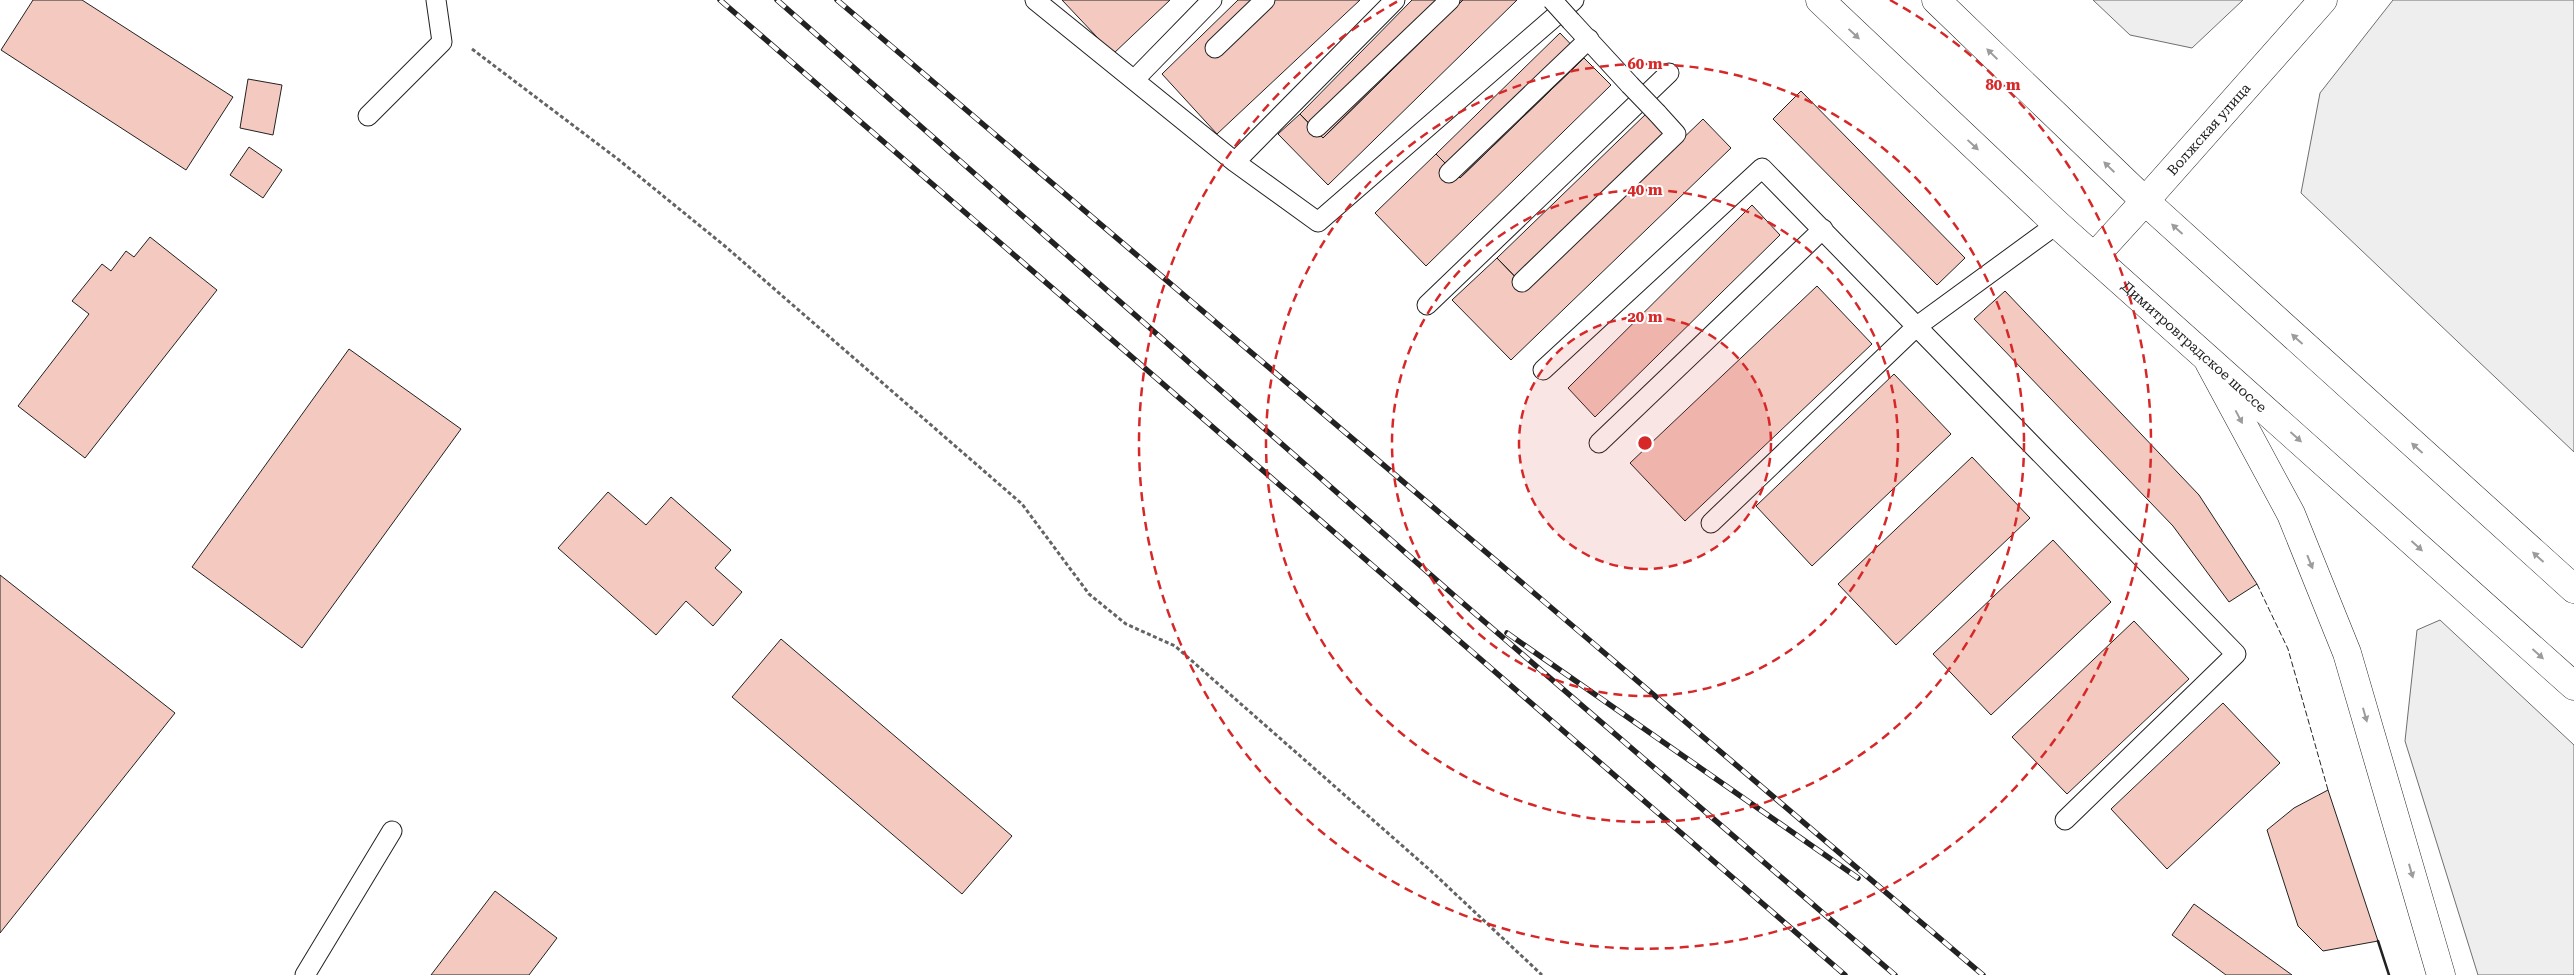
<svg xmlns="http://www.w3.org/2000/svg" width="2574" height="975" viewBox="0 0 2574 975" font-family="'Roboto Serif',serif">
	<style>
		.green { fill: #eee; stroke: #6f6f6f }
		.building { fill: #f3c9c0; stroke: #222 }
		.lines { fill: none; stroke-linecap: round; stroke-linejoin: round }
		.service-casing { stroke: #222; stroke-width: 21 }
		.secondary-casing { stroke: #222; stroke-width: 29 }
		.trunk-casing { stroke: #222; stroke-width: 29 }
		.path { stroke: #646464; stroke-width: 3; stroke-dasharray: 4 2.5; stroke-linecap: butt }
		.service { stroke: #fff; stroke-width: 19 }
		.secondary { stroke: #fff; stroke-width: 28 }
		.trunk { stroke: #fff; stroke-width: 28 }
		.rail-casing { stroke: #222; stroke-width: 5.5 }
		.rail { stroke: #fff; stroke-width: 4; stroke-dasharray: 11; stroke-linecap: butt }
		.service-bridge-casing { stroke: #222; stroke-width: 21; stroke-linecap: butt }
		.service-bridge { stroke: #fff; stroke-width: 19 }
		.fence { stroke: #222; stroke-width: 1; stroke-dasharray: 6 2.5; stroke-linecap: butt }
		.wall { stroke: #222; stroke-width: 2.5 }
		.oneway { fill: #9c9c9c }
		.ring { fill: none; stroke: #d62828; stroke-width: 2.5; stroke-dasharray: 9 6 }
		.labels { text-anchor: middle; stroke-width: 4; stroke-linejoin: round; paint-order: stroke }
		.street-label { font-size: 14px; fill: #222; stroke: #fff }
		.centre { fill: #d62828; stroke: #fff; stroke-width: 2.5 }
		.ring-label { font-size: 15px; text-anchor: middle; font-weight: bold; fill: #d62828; stroke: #fff; stroke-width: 4; stroke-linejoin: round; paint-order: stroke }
	</style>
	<rect width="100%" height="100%" fill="#fff"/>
	<!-- green -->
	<path class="green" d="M2093,0H2243L2192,48L2130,35Z
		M2393,0H2574V452L2301,193L2320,93Z
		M2440,620L2574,745V975H2478L2405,741L2417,630Z"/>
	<!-- building -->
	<path class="building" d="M33,0H82L233,97L186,170L1,50Z
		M1062,0H1170L1113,54Z
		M1238,0H1360L1217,134L1162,74Z
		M1412,0H1463L1323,138L1300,114Z
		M1463,0H1517L1328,185L1278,134L1300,114L1323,138Z
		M1560,33L1584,58L1460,178L1436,154Z
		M1584,58L1611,85L1426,266L1375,213L1436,154L1460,178Z
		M248,79L282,85L273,135L240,128Z
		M1801,91L1965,258L1937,285L1773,119Z
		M1648,112L1679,143L1527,289L1497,258Z
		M1703,119L1731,148L1511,360L1452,300L1497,258L1527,289Z
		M249,147L282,170L263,198L230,175Z
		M1752,205L1780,235L1595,417L1568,388Z
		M150,237L217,290L85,458L18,406L89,314L72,301L102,264L111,271L126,251L134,257Z
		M1817,286L1872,344L1685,521L1630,463Z
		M2005,291L2199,495L2257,584L2229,602L2173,526L1974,319Z
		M349,349L461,429L302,648L192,567Z
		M1894,374L1951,434L1812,566L1756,506Z
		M1972,457L2030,518L1896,645L1838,584Z
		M608,492L646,525L671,497L731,550L715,568L742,592L713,626L686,601L656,635L558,548Z
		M2053,540L2111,602L1991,715L1933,654Z
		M0,575L175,713L0,933Z
		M2134,621L2189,679L2067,794L2012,737Z
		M781,639L1012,836L962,894L732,697Z
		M2223,703L2280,763L2167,869L2111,809Z
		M2328,790L2378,941L2323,951L2298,926L2267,830L2294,808Z
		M495,891L557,938L529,975H431Z
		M2194,904L2292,975H2226L2172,935Z"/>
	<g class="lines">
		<defs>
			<path id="service" d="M1035,0L1235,162L1318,222L1574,0
				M1571,21L1630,85
				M1215,48L1265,0
				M1134,80L1212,0
				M368,116L442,42L436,0
				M1317,127L1450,0
				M1235,162L1395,0
				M1449,173L1589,39
				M1522,282L1676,134L1657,113
				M1427,305L1669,73
				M1543,370L1762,168L2236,654L2065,820
				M1599,443L1823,229
				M1711,523L1916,327L2057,224
				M305,975L392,831"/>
			<g id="secondary">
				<path id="s1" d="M2145,201L2323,0"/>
				<path d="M2209,362L2291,514L2347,653L2441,975"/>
			</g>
			<g id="trunk">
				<path id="s2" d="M1820,0L2057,224L2574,686"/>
				<path d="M1936,0L2145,201L2574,589"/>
				<path d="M2094,257L2145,201"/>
			</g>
		</defs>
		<!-- service casing -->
		<use href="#service" class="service-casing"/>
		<!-- secondary casing -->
		<use href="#secondary" class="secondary-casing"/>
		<!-- trunk casing -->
		<use href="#trunk" class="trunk-casing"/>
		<!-- path -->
		<path class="path" d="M472,49L619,160L726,247L1022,504L1089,594L1126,624L1175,646L1431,871L1542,975"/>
		<!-- service -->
		<use href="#service" class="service"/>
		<!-- secondary -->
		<use href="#secondary" class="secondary"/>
		<!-- trunk -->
		<use href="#trunk" class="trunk"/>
		<defs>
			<path id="rail" d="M720,0L1845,975
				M777,0L1457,598L1895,975
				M837,0L1983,975
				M1507,633L1858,878"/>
		</defs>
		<!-- rail casing -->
		<use href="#rail" class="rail-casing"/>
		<!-- rail -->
		<use href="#rail" class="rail"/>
		<defs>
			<path id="service-bridge" d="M1552,0L1571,21
				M1630,85L1657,113"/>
		</defs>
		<!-- service-bridge casing -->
		<use href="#service-bridge" class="service-bridge-casing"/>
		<!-- service-bridge -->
		<use href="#service-bridge" class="service-bridge"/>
		<!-- fence -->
		<path class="fence" d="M2257,584L2288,649L2328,790"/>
		<!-- wall -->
		<path class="wall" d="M2378,941L2389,975"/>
	</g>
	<!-- one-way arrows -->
	<defs><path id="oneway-solid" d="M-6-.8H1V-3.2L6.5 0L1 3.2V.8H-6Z" transform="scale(1.25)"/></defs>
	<g class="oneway">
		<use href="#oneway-solid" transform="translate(1854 34) rotate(43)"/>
		<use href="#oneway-solid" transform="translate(1992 54) rotate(-136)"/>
		<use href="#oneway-solid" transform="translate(1973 145) rotate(43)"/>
		<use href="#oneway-solid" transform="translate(2109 167) rotate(-136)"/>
		<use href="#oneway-solid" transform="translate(2177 229) rotate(-138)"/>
		<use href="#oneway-solid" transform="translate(2297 339) rotate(-138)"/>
		<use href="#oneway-solid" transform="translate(2239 417) rotate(62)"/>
		<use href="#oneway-solid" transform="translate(2296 437) rotate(42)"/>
		<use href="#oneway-solid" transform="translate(2417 448) rotate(-138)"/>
		<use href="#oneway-solid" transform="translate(2417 546) rotate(42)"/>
		<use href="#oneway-solid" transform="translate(2538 557) rotate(-138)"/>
		<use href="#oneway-solid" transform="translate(2310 562) rotate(68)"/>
		<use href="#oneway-solid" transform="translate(2538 654) rotate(42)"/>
		<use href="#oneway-solid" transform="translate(2365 715) rotate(74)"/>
		<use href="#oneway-solid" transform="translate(2411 871) rotate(74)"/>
	</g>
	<!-- distance rings -->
	<circle cx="1645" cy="443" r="126" fill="#d62828" fill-opacity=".12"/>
	<g class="ring">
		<circle cx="1645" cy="443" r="126"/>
		<circle cx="1645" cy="443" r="253"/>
		<circle cx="1645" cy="443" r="379"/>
		<path d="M1890 0A506 506 0 1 1 1400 0"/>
	</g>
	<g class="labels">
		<!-- street labels -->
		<g class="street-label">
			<text dy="5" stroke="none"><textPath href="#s1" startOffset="96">Волжская улица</textPath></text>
			<text dy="5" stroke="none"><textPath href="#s2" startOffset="510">Димитровградское шоссе</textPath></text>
		</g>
	</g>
	<circle cx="1645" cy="443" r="8" class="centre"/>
	<g class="ring-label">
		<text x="1645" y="69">60 m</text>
		<text x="2003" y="90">80 m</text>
		<text x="1645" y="195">40 m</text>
		<text x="1645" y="322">20 m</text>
	</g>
</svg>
